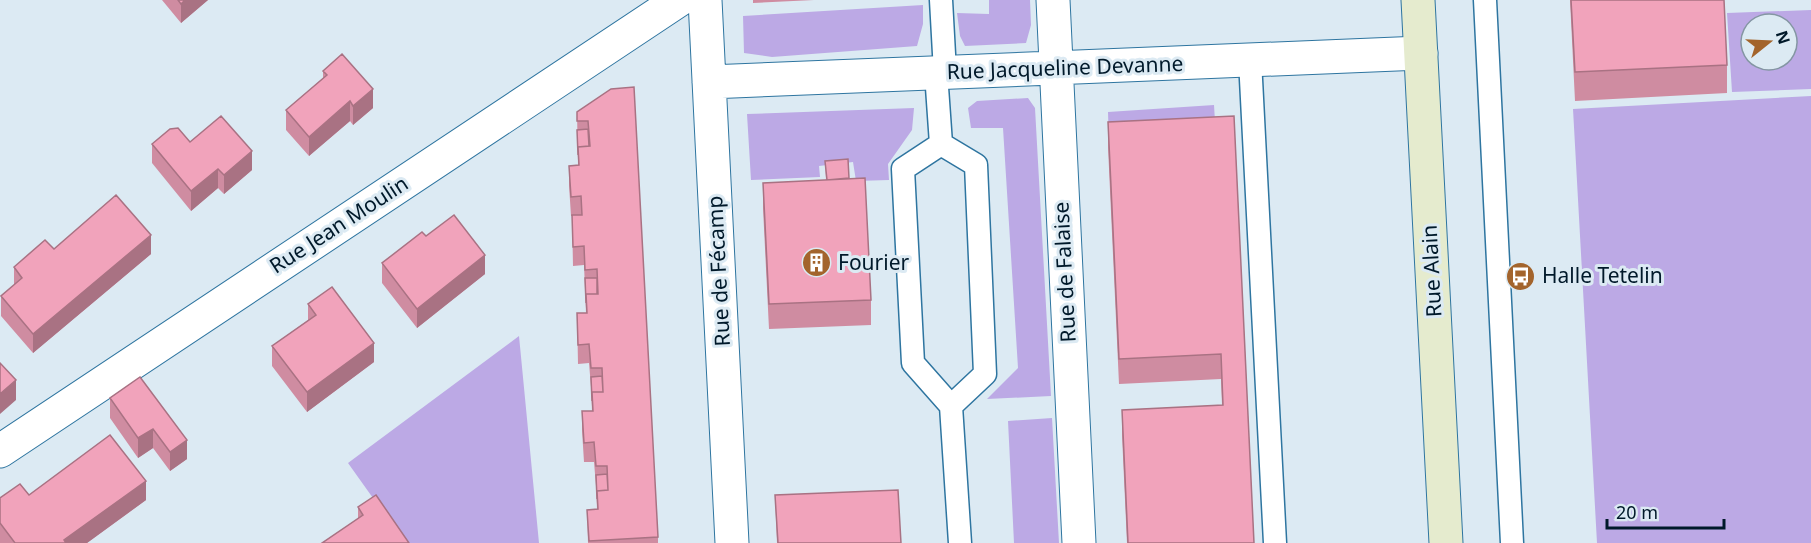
<svg xmlns="http://www.w3.org/2000/svg" width="1811" height="543" viewBox="0 0 1811 543" font-family="'Noto Sans',sans-serif">
	<style>
		.green { fill: #bca9e5; fill-rule: evenodd }
		.lines { fill: none; stroke-linecap: round; stroke-linejoin: round }
		.lane-casing { stroke: #2e75a0; stroke-width: 25 }
		.street-casing { stroke: #2e75a0; stroke-width: 35 }
		.secondary-casing { stroke: #2e75a0; stroke-width: 35 }
		.lane { stroke: #fff; stroke-width: 22 }
		.street { stroke: #fff; stroke-width: 33 }
		.secondary { stroke: #e5ebce; stroke-width: 33 }
		.wall { fill: #cf8ca1 }
		.shaded-wall { fill: #a97283 }
		.building { fill: #f1a3bb; stroke: #a97283; stroke-width: 1.5 }
		.labels { text-anchor: middle; stroke-width: 6; stroke-linejoin: round; paint-order: stroke }
		.street-label { font-size: 21px; fill: #00192a; stroke: #dceaf3 }
		.poi-label { font-size: 21px; fill: #00192a; stroke: #dceaf3; text-anchor: start }
	</style>
	<rect width="100%" height="100%" fill="#dceaf3"/>
	<!-- green -->
	<path class="green" d="M989,0H1030L1031,25L1026,43L965,46L960,36L957,13L989,14Z
		M923,5V24L917,46L772,57L744,53L743,16Z
		M1811,10V89L1732,92L1727,13ZM1751,24H1787V60H1751Z
		M1811,96V543H1597L1573,109Z
		M1028,98L1035,108L1051,396L987,399L1018,368L1003,128H971L968,108L977,101Z
		M1214,105L1216,138L1109,144L1108,112Z
		M914,108L912,130L888,164L889,180L856,181L853,162L819,166L820,177L751,180L747,114Z
		M519,336L539,543H405L348,463Z
		M1052,418L1059,543H1014L1008,421Z"/>
	<g class="lines">
		<defs>
			<path id="lane" d="M941,0L945,72
				M1485,0L1512,543
				M1250,60L1275,543
				M936,73L941,144L976,165L985,374L951,406L960,543
				M941,144L903,169L913,363L951,406"/>
			<path id="street" d="M705,0L732,543
				M1053,0L1079,543
				M709,82L1421,53
				M0,451L679,0"/>
			<path id="secondary" d="M1418,0L1446,543"/>
		</defs>
		<!-- lane casing -->
		<use href="#lane" class="lane-casing"/>
		<!-- street casing -->
		<use href="#street" class="street-casing"/>
		<!-- secondary casing -->
		<use href="#secondary" class="secondary-casing"/>
		<!-- lane -->
		<use href="#lane" class="lane"/>
		<!-- street -->
		<use href="#street" class="street"/>
		<!-- secondary -->
		<use href="#secondary" class="secondary"/>
	</g>
	<!-- wall -->
	<path class="wall" d="M162,0H208L181,23Z
		M753,0H814L753,3Z
		M1570,0H1724L1727,65V93L1575,101Z
		M323,71L373,108L353,125L350,121L309,156L286,130V110L323,78Z
		M611,89L658,537V543H588L587,510L597,509L596,486L594,462H584L582,430V411H592L591,387L589,363L578,364L577,313H586L584,265L573,266L572,216H571L569,185V166L578,165L577,112Z
		M1234,116L1254,543H1127L1122,435V410L1222,405L1221,379L1119,384L1108,147V122Z
		M190,142L252,170L224,194L218,188L191,211L152,163V144Z
		M825,161L849,178L871,300V325L769,329L763,208V183L826,180Z
		M426,236L485,274L417,328L382,283V263Z
		M54,249L151,254L33,353L1,316V296L14,286V267Z
		M308,304L374,362L307,412L272,366V346L308,320Z
		M140,377L187,459L170,471L153,448L138,458L110,418V398Z
		M29,495L146,500L87,543H0V498Z
		M775,495L901,543H777Z
		M358,507L409,543L358,518Z"/>
	<!-- shaded-wall -->
	<path class="shaded-wall" d="M185,0H208L181,23V4Z
		M373,89V108L353,125V106Z
		M350,101V121L309,156V137Z
		M252,151V170L224,194V175Z
		M218,169V188L191,211V191Z
		M151,235V254L33,353V334Z
		M485,255V274L417,328V309Z
		M374,343V362L307,412V392Z
		M16,380V400L0,414V394Z
		M153,429V448L138,458V438Z
		M187,440V459L170,471V452Z
		M146,481V500L87,543H64V540Z"/>
	<!-- building -->
	<path class="building" d="M178,0H185L181,4Z
		M1571,0H1724L1727,65L1575,72Z
		M342,54L373,89L353,106L350,101L309,137L286,110L327,75L323,71Z
		M634,87L658,537L589,541L587,510L598,509L597,491L608,490L607,466H596L594,442L584,443L582,411H593L592,392H603L602,368H591L589,344L578,345L577,313H587L586,294H598L597,269L585,270L584,246L573,247L572,215H582L581,196L571,197L569,166L579,165L578,147L590,146L588,121H577V112L611,89Z
		M221,116L252,151L224,175L218,169L191,191L152,144L170,129L178,128L190,142Z
		M1234,116L1254,543H1128L1122,410L1223,405L1221,354L1119,359L1108,122Z
		M588,129L589,146L578,147V155L577,130Z
		M848,159L849,178L827,180L825,161Z
		M865,178L871,300L769,304L763,183Z
		M116,195L151,235L33,334L1,296L22,278L14,267L45,240L54,249Z
		M454,215L485,255L417,309L382,263L422,232L426,236Z
		M585,278H597V294H586V303Z
		M332,287L374,343L307,392L272,346L316,315L308,304Z
		M0,363L16,380L0,394Z
		M602,376L603,392H592V401L591,377Z
		M140,377L187,440L170,452L153,429L138,438L110,398Z
		M110,435L146,481L64,540L66,543H15L0,523V498L20,484L29,495Z
		M607,474L608,490L597,491V499L596,475Z
		M898,490L901,543H778L775,495Z
		M376,495L409,543H322L363,515L358,507Z"/>
	<!-- icons -->
	<defs>
		<symbol id="building-disc" viewBox="-11 -11 22 22"><circle r="9.5" fill="#a3642c" stroke="#dceaf3"/><path d="M-4-6H4V6H1V3H-1V6H-4ZM-2.5-4.3h1.7v1.8h-1.7ZM.8-4.3h1.7v1.8H.8ZM-2.5-1h1.7V.8h-1.7ZM.8-1h1.7V.8H.8Z" fill="#fff"/></symbol>
		<symbol id="bus-disc" viewBox="-11 -11 22 22"><circle r="9.5" fill="#a3642c" stroke="#dceaf3"/><path d="M-5-6H5V4H4V6H2V4H-2V6H-4V4H-5ZM-3.5-4V0h7V-4ZM-3.5 1.2v1.5H-2V1.2ZM2 1.2v1.5H3.5V1.2Z" fill="#fff"/></symbol>
	</defs>
	<g fill-rule="evenodd">
		<use href="#building-disc" x="800" y="246" width="33" height="33"/>
		<use href="#bus-disc" x="1504" y="260" width="33" height="33"/>
	</g>
	<g class="labels">
		<!-- street labels -->
		<g class="street-label">
			<text transform="translate(1065 68) rotate(-2)" y="7">Rue Jacqueline Devanne</text>
			<text transform="translate(339 225) rotate(-33)" y="7">Rue Jean Moulin</text>
			<text transform="translate(719 271) rotate(-93)" y="7">Rue de Fécamp</text>
			<text transform="translate(1432 271) rotate(-93)" y="7">Rue Alain</text>
			<text transform="translate(1065 272) rotate(-93)" y="7">Rue de Falaise</text>
		</g>
		<!-- poi labels -->
		<g class="poi-label">
			<text x="838" y="270">Fourier</text>
			<text x="1542" y="283">Halle Tetelin</text>
		</g>
	</g>
	<!-- north arrow -->
	<g transform="translate(1769 42) rotate(72)"><circle r="28" fill="#dceaf3" stroke="#8496a3" stroke-width="1.5"/>
	<path d="M0-4.5L10 22L0 15L-10 22Z" fill="#a3642c"/>
	<text y="-9" font-size="16" font-weight="bold" text-anchor="middle" fill="#00192a">N</text>
	</g>
	<!-- scale -->
	<path d="M1607 519v9h117v-9" fill="none" stroke="#00192a" stroke-width="3"/>
	<text x="1616" y="519" font-size="18" fill="#00192a" stroke="#dceaf3" stroke-width="4.5" paint-order="stroke">20 m</text>
</svg>
